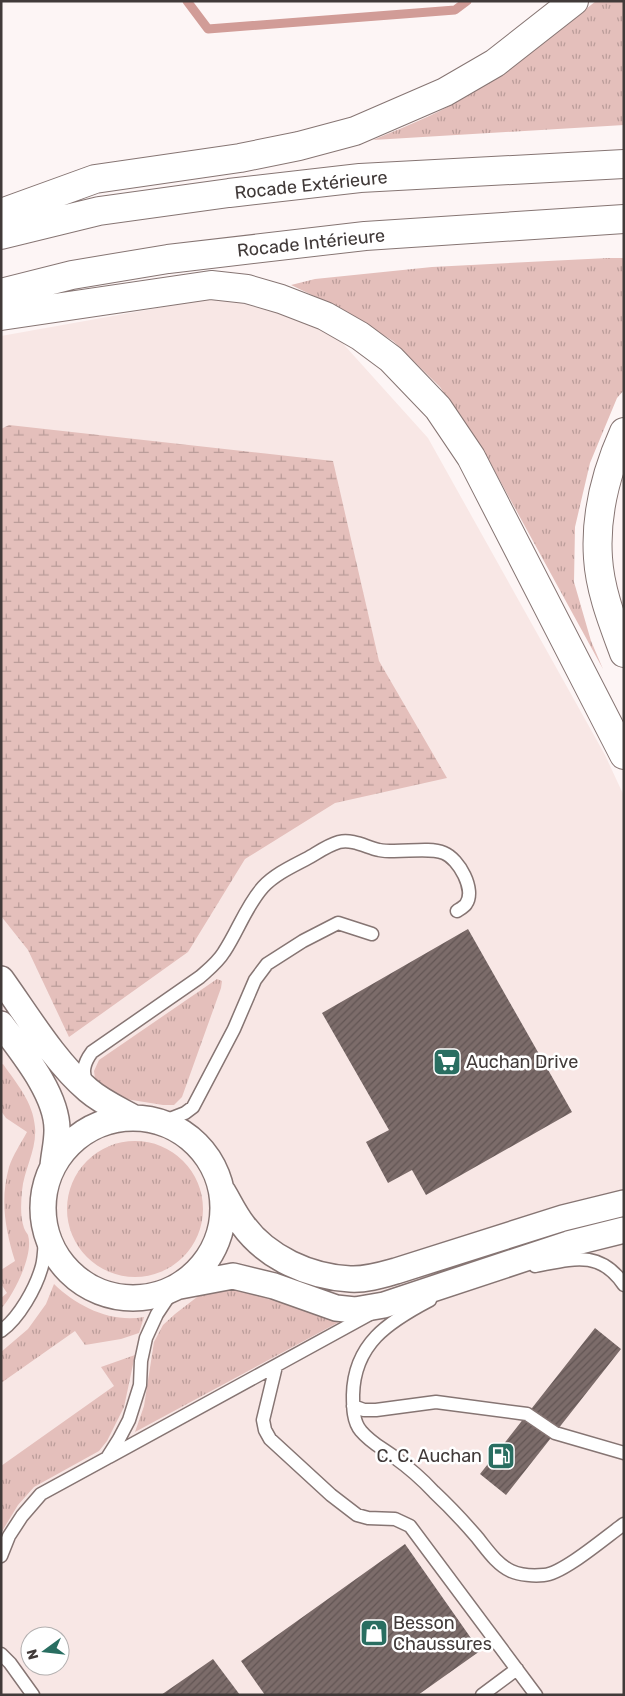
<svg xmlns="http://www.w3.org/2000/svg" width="625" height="1696" viewBox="0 0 625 1696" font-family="Rubik,sans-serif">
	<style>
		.built { fill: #f8e7e5; fill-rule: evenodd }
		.grass { fill: url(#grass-tufts) }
		.wetland { fill: url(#wetland-marsh) }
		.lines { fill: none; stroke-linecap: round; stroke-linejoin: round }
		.stream { stroke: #d19c97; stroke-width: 9 }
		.building { fill: url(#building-hatch) }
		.service-casing { stroke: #867573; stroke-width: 15 }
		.minor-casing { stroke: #867573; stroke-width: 28 }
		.trunk-casing { stroke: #867573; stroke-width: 30 }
		.service { stroke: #fff; stroke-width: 12 }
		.minor { stroke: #fff; stroke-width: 25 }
		.trunk { stroke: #fff; stroke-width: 28 }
		.labels { text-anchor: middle; stroke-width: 5; stroke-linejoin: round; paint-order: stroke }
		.street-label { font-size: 18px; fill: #413a39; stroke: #fff }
		.poi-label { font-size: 18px; fill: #413a39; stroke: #fff; text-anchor: start }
	</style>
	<defs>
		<pattern id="grass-tufts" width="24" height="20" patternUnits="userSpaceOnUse" patternTransform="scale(1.25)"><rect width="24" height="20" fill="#e4bfbb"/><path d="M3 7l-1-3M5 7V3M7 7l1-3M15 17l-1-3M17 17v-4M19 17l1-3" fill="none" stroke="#ba9c99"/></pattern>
		<pattern id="wetland-marsh" width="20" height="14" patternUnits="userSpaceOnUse" patternTransform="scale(1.25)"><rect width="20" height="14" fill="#e4bfbb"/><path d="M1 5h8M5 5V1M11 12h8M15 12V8" fill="none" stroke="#ba9c99"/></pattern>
		<pattern id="building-hatch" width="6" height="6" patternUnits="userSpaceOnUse" patternTransform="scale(1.25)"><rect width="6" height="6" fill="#7c6c6a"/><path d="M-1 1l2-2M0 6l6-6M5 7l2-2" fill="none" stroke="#625554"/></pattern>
	</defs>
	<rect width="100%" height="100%" fill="#fdf5f5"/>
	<!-- built -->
	<path class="built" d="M219,297L328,327L428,438L605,755L624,796V1695H1V336ZM30,1636H60V1666H30Z"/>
	<!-- grass -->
	<path class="grass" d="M596,1H624V125L373,140C409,125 447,110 480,88C520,62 558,31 596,1Z
		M608,258H624V390L617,398L590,463L575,527L574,582L591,641L603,669L487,457L440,387L393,341L341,309L291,285L315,279L432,267Z
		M217,979L222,981L221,988L182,1097L174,1105H163L113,1097L95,1079L94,1071L99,1060Z
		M3,1064C17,1084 33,1102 35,1127C37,1150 24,1169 22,1191C21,1203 20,1216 24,1228C25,1231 27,1233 28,1235C34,1255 14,1294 1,1309V1298L7,1293L1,1284V1270L15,1261C5,1229 0,1200 9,1167C13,1155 21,1143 27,1132L6,1118L1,1111V1065Z
		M67 1209a68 68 0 1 1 136 0a68 68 0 1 1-136 0Z
		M54,1284C78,1307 111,1323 144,1317L139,1333L121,1339L85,1345L75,1331L1,1383V1352L28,1329L46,1304Z
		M240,1287L271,1296L339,1322L135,1432L144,1406L154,1342L163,1325L175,1314L201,1294L217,1288Z
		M135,1355L124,1407L107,1441L99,1451L34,1487L18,1505L1,1533V1466L114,1386L101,1367Z"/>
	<!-- wetland -->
	<path class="wetland" d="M9,425L333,461L379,661L447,778L335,803L245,859L188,952L69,1037L28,950L1,916V429Z"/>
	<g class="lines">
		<!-- stream -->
		<path class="stream" d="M187,1L208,29L455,10L467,1"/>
	</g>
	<!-- building -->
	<path class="building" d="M468,929L572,1112L426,1195L412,1170L388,1183L366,1142L389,1130L322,1013Z
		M595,1328L621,1349L506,1495L480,1474Z
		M405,1544L480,1651L418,1695H265L241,1661Z
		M213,1659L240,1695H161L190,1675Z"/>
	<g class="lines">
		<defs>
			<path id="service" d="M87,1086C82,1072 83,1064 92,1052L200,977C209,969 218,962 224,952C238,931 246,906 263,887C275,874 293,866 308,858C317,853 328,845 339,842C353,839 366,847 379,850C399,854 427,846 444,853C459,859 476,890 466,904C464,907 460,909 457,911
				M162,1122L185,1113L193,1107L234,1029L255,980L267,964L303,941L338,923L372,934
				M535,1266C572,1259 600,1249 624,1285
				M430,1300C388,1322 354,1344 353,1395C353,1407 353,1422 361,1431C371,1443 382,1448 394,1457C408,1467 422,1479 434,1492C449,1506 463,1521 476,1536C486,1548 496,1564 511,1571C520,1575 534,1576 544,1575C563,1574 607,1536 624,1524
				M1,1331C19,1318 36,1288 42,1266C45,1255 44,1240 46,1228
				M276,1366L263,1420L265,1430L270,1439L331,1495L357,1515L368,1518L395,1519L410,1526L536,1695
				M353,1406L364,1410H376L436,1402L527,1414L555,1433L624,1453
				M109,1457L370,1314
				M1,1556L9,1536L22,1516L41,1494L107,1458L119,1439L129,1420L140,1385L141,1361L146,1338L157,1314L173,1290
				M1,1654L10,1663L33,1695
				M482,1695L517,1669"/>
			<path id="minor" d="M1,979C27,1015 54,1061 88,1090C102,1102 118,1109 134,1118
				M1,1024C22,1052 58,1095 57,1131C57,1143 54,1154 53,1166
				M43 1208a90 90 0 1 1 180 0a90 90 0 1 1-180 0Z
				M223,1192C229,1202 235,1215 243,1225C267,1258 310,1277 350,1279C366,1280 382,1275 396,1271L563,1218L624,1203
				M180,1286L233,1276L274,1286L336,1308L355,1310L384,1305L568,1244L624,1230"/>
			<path id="trunk" d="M1,213L95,179L240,158L299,146L355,131L445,92L495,63L574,1
				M1,235L99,211L229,193L360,178L624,164
				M1,293L72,275L168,259L365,236L624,219
				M1,316L211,285L247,289L281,299L325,316L360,336L391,359L438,408L471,457L624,755
				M624,432C607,470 595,515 598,558C600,591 613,623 624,653"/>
		</defs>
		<!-- service casing -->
		<use href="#service" class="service-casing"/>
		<!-- minor casing -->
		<use href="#minor" class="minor-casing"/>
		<!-- trunk casing -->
		<use href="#trunk" class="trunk-casing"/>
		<!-- service -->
		<use href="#service" class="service"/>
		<!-- minor -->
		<use href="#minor" class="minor"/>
		<!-- trunk -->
		<use href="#trunk" class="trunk"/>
	</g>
	<!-- icons -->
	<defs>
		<symbol id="supermarket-square" viewBox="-11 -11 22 22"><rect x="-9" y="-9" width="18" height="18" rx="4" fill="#296e61" stroke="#fff"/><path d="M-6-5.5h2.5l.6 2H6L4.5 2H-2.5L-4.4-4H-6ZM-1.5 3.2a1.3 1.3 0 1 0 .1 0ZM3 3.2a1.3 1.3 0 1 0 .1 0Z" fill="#fff"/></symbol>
		<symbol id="fuel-square" viewBox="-11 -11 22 22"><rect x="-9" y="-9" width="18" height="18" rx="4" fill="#296e61" stroke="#fff"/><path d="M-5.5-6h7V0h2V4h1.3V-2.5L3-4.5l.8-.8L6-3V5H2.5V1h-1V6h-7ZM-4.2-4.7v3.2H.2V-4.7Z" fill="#fff"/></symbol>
		<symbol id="shop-square" viewBox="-11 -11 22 22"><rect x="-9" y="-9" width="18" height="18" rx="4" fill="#296e61" stroke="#fff"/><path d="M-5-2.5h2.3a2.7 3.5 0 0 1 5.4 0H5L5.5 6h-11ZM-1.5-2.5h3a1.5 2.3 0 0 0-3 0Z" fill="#fff"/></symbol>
	</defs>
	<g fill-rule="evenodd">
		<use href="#supermarket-square" x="431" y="1046" width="32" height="32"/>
		<use href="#fuel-square" x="485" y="1440" width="32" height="32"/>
		<use href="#shop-square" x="358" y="1617" width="32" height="32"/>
	</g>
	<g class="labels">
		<!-- street labels -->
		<g class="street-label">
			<text transform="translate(311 185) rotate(-6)" y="6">Rocade Extérieure</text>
			<text transform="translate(311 243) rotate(-6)" y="6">Rocade Intérieure</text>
		</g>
		<!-- poi labels -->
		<g class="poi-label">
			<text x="466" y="1068">Auchan Drive</text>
			<text x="482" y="1462" text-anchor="end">C. C. Auchan</text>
			<text x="393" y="1629">Besson<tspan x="393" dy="21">Chaussures</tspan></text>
		</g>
	</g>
	<!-- border -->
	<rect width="625" height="1696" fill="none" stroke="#413a39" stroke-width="5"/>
	<!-- north arrow -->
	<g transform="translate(45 1651) rotate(255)"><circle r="24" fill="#ffffff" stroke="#b3b0b0"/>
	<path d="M0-4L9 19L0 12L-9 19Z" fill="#296e61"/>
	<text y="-8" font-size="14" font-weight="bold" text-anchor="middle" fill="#413a39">N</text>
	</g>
</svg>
